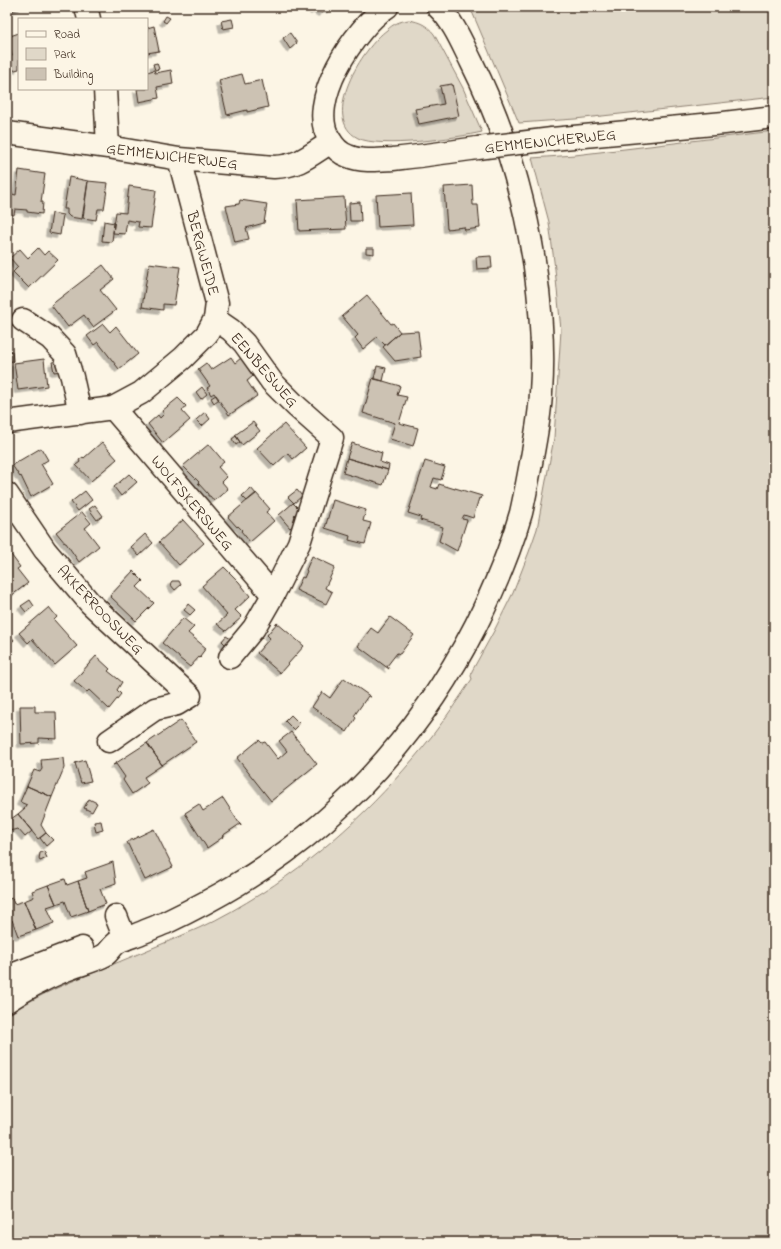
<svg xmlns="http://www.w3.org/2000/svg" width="781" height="1249" viewBox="0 0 781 1249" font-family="'Indie Flower',sans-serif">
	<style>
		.green { fill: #e0d8c8; stroke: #8e8173 }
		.building { fill: #ccc2b3; stroke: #3b2a1e; filter: url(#shadow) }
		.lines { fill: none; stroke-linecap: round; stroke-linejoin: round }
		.minor-casing { stroke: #3b2a1e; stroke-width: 25 }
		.major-casing { stroke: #3b2a1e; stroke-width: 25 }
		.minor { stroke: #fcf5e5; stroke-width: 22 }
		.major { stroke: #fcf5e5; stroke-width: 22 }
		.major-bridge-casing { stroke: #3b2a1e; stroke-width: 25; stroke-linecap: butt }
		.major-bridge { stroke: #fcf5e5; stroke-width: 22 }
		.labels { text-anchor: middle; stroke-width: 3; stroke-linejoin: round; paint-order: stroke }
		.street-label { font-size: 16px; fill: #3b2a1e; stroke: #fcf5e5 }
	</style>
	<defs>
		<filter id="shadow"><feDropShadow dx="-3.5" dy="3.5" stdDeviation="0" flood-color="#0004"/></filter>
	</defs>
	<rect width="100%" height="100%" fill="#fcf5e5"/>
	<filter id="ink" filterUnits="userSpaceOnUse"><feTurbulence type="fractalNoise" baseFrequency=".025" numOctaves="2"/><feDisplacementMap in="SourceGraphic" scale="8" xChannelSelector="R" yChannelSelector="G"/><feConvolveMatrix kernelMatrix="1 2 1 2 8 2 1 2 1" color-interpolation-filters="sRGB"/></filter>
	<g filter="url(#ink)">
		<!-- green -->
		<path class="green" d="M469,7H774V97L575,119L519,123L473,14Z
			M409,20C420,22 427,25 434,34L463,88L482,132C457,138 379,149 358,138C319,118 363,47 387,30C393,24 400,21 409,20Z
			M774,131V1242H7V1016C30,999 58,987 85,976C123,960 161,945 199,928C221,918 241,906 262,893C330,849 382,799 432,736C446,718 459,698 472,679L471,676L472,671L494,631L513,593L529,552L537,529L554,438L561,330L555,269L549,222L532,158L575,155Z"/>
		<!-- building -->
		<path class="building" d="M7,7H23L7,12Z
			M311,7H333L331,9L324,10L322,13L316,9L315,11L313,10V8Z
			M166,16L170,18L166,23L163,21Z
			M232,19L234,27L223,29L221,21Z
			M154,26L159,51L147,53V28Z
			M19,33V69L7,72V58L12,56L7,37Z
			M290,33L297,43L290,49L283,38Z
			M157,63L159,69L155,70L153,64Z
			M154,70L155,73L171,70L173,84L157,87L159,98L139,102L137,89H147V72Z
			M242,74L245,84L262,80L268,107L247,112V110L227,115L219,80Z
			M452,84L459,116L419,124L415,109L444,104L440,86Z
			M19,170L45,174L41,202H43L42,214L27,212V210L15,209L14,215L7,214V193L16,195Z
			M69,177L88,181L82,219L70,217L67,214V209H64Z
			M88,181L108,183L104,209H98L96,220L83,218Z
			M472,185L473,205H478L480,228L465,230L464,227L447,229L444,187Z
			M129,186L156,190L151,228L138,227L139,222L127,220L125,234L113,233L116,212L126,213Z
			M411,193L413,225L378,227L376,195Z
			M344,197L346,229L299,231L297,200Z
			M240,200L267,204L264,223L246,228L249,239L235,242L226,206L239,204Z
			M360,202L361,221H350L349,203Z
			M52,213L63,215L60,235L49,233Z
			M104,221L114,223L112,242L102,241Z
			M38,248L44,255L48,251L58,260L29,288L13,272L18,267L10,258L20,249L28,258Z
			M366,248H374V254L366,253Z
			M491,256L492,268L477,269L476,257Z
			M149,263L180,267L174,305L163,304V310L142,307Z
			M103,265L114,279L100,290L116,310L93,327L84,315L68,327L51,305Z
			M367,295L391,324L393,323L400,332L385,345L377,337L363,349L355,338L358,335L342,316Z
			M103,324L110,332L116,326L138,354L119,369L98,342L94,345L87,336Z
			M418,331L421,357L395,361L383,347L400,332H401Z
			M12,351L13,361L7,362V352Z
			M231,357L235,363L241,358L253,376L247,381L257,396L229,415L214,393L211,395L207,388L210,386L198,369L206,363L211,370Z
			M44,359L47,386L18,390L14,363Z
			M59,361L61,371L54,372L52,362Z
			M377,366L386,368L383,381L374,379Z
			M373,378L400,386L397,395L407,397L399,423L418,428L413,446L390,439L395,423L363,413Z
			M202,387L207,394L201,399L196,392Z
			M216,395L219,399L214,403L211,398Z
			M178,398L186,406L182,411L190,420L163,443L148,424L158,415L160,418L164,414L162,411Z
			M205,412L210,419L202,426L196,420Z
			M253,422L260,431L242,445L235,435Z
			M284,424L306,448L293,459L288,453L274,466L257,448Z
			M236,436L240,442L236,445L232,439Z
			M102,442L117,459L91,481L76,465L80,462L79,460L83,457L84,458Z
			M352,443L382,453L380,462L389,465L388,470L347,458Z
			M209,444L224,462L218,467L227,477L222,482L228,489L214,501L210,496H208V494L198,483L199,482L183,466Z
			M41,448L48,460L41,464L53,484L31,497L21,476L20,477L12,465Z
			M347,458L388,470L383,485L343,473Z
			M425,461L445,467L441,480L434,478L431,487L437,489L439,484L455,489V488L482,496L481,499L479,498L473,518L464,515L462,519L467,520L457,551L439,541L443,527L420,520L421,517L408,513Z
			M129,474L137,482L121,496L114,487Z
			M251,488L256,494L247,501L242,496Z
			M297,490L302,496L294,503L288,497Z
			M85,491L92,500L78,511L71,502Z
			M256,493L270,509L266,512L274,521L250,542L241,531L242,530L238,526L237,527L228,517Z
			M333,500L366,510L363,521L371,523L365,544L349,540L350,536L325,528Z
			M293,503L300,510L294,515L299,521L290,528L279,515Z
			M95,505L103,516L97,520L89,509Z
			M82,512L91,523L85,528L99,546L79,562L66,543H65L56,532Z
			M183,520L204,543L179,565L159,542Z
			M145,534L153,543L139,556L131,547Z
			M9,552L20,567L17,569L28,583L7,599V553Z
			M312,556L335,567L325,588L332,592L326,604L296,590L302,577L304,578L307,571L306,570Z
			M224,567L239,582L250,596L235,610L242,617L226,631L217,624L227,615L202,586Z
			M133,571L143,581L137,587L154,603L136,621L110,596Z
			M172,581H179L181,585L175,590L170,584Z
			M30,600L34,606L26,612L21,606Z
			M188,604L195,610L190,615L184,610Z
			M49,607L57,617L54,620L77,646L55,665L32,639L28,643L19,633Z
			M390,617L414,635L400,654L397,653L387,666L389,669L358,646L371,628L378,633Z
			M183,618L194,627L188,633L206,648L200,656L201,657L200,658L199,657L190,667L179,658V657L162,643Z
			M277,623L304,646L280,673L257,653L270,638L267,635Z
			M10,635L14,640L7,647V638Z
			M226,636L231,639L226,645L222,641Z
			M96,656L110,669L108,671L122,682L117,690L121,694L109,709L89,690L87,692L74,681Z
			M344,678L371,697L368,696L354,716L356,718L347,732L312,707L322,692L330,698Z
			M20,706H35V712H56L57,739L39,738V743L21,744Z
			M291,715L300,724L294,730L285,721Z
			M181,720L196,742L162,765L147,743Z
			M291,732L317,764L271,801L237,758L259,740L262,743L265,742L278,759L287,751L279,741Z
			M147,743L162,765L144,777L148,783L132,794L123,780L125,777L116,764L113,765Z
			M63,758L64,768L52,797L27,786L34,770L40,772L42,769L41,760Z
			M85,760L91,781L81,783L75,763Z
			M27,786L52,797L41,825L46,833L38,839L18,814L25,808L27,805L20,802Z
			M223,798L241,826L240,824L222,836L223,837L207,848L185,813L199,804L203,811Z
			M89,799L97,803L92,812L84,808Z
			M18,814L32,831L25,837L18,829L9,831L11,840L7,841V816L8,820L11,819Z
			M101,821L103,830L96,832L94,822Z
			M154,829L173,867L145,880L127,842Z
			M46,833L53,840L46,846L40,838Z
			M44,851L47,858L40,861L39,859L40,853Z
			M113,862L116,883L100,889L106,904L88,911L78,881L87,878L85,872Z
			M65,879L67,885L78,881L88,911L71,917L65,901L56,904L48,885Z
			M48,885L56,904L47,907L54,923L36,930L24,901L34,897L32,891Z
			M12,898L14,904L24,901L36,930L18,936L12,920L7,922V900Z"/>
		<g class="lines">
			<defs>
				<path id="minor" d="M86,7L89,19
					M105,89L108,147
					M7,133L108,147L179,159L274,167C300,166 310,155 331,142
					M215,319L231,330L244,343L272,382L296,406L332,438L299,543L273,595L254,628L230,657
					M23,320L50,338L65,354L72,377L80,413
					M113,408L273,595
					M7,422L113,408L141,393L183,358L207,334L215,319L217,303L179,159
					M7,494L45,550L90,603L190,696L177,704L155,709L109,741
					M116,916L125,939"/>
				<path id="major" d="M387,7C355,27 305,104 330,140C334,147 339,153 348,156C362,162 378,160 393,159C421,156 450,152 478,148
					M552,139L724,123L774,117
					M7,977L82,948
					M7,1001C25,989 44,979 63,971C77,965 92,962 105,955C110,951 113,945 118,942C123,939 130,937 136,935C146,931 155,927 165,923C190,911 215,898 238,884C342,821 421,733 476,625C494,589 510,551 521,513C525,496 528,479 531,463C535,440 540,417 541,393C544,351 541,309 535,267C524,195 504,126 471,61C462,43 453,21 438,7"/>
			</defs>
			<!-- minor casing -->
			<use href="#minor" class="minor-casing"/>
			<!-- major casing -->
			<use href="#major" class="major-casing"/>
			<!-- minor -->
			<use href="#minor" class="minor"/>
			<!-- major -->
			<use href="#major" class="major"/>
			<defs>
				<path id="major-bridge" d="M478,148L552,139"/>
			</defs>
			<!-- major-bridge casing -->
			<use href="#major-bridge" class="major-bridge-casing"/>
			<!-- major-bridge -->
			<use href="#major-bridge" class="major-bridge"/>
		</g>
	</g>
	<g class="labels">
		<!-- street labels -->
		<g class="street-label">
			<text transform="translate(550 140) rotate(-6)" y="6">GEMMENICHERWEG</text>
			<text transform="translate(172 155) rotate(7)" y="6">GEMMENICHERWEG</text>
			<text transform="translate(204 253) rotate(75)" y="6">BERGWEIDE</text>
			<text transform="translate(265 369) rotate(49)" y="6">EENBESWEG</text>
			<text transform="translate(193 502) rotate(50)" y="6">WOLFSKERSWEG</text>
			<text transform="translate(101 609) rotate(46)" y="6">AKKERROOSWEG</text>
		</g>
	</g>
	<!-- margin -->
	<rect width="781" height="1249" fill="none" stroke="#fcf5e5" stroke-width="24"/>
	<rect x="12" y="12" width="757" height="1225" fill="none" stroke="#3b2a1e" stroke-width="1.5" filter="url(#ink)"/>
	<!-- legend -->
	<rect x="18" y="18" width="130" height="72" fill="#fcf5e5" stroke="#afa495"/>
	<rect x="26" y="31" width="20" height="6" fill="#fcf5e5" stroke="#afa495"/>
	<text x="54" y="38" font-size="12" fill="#3b2a1e">Road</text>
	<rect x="26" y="48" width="20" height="12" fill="#e0d8c8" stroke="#afa495"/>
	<text x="54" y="58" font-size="12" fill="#3b2a1e">Park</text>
	<rect x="26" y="68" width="20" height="12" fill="#ccc2b3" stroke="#afa495"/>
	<text x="54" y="78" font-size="12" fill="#3b2a1e">Building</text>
</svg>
